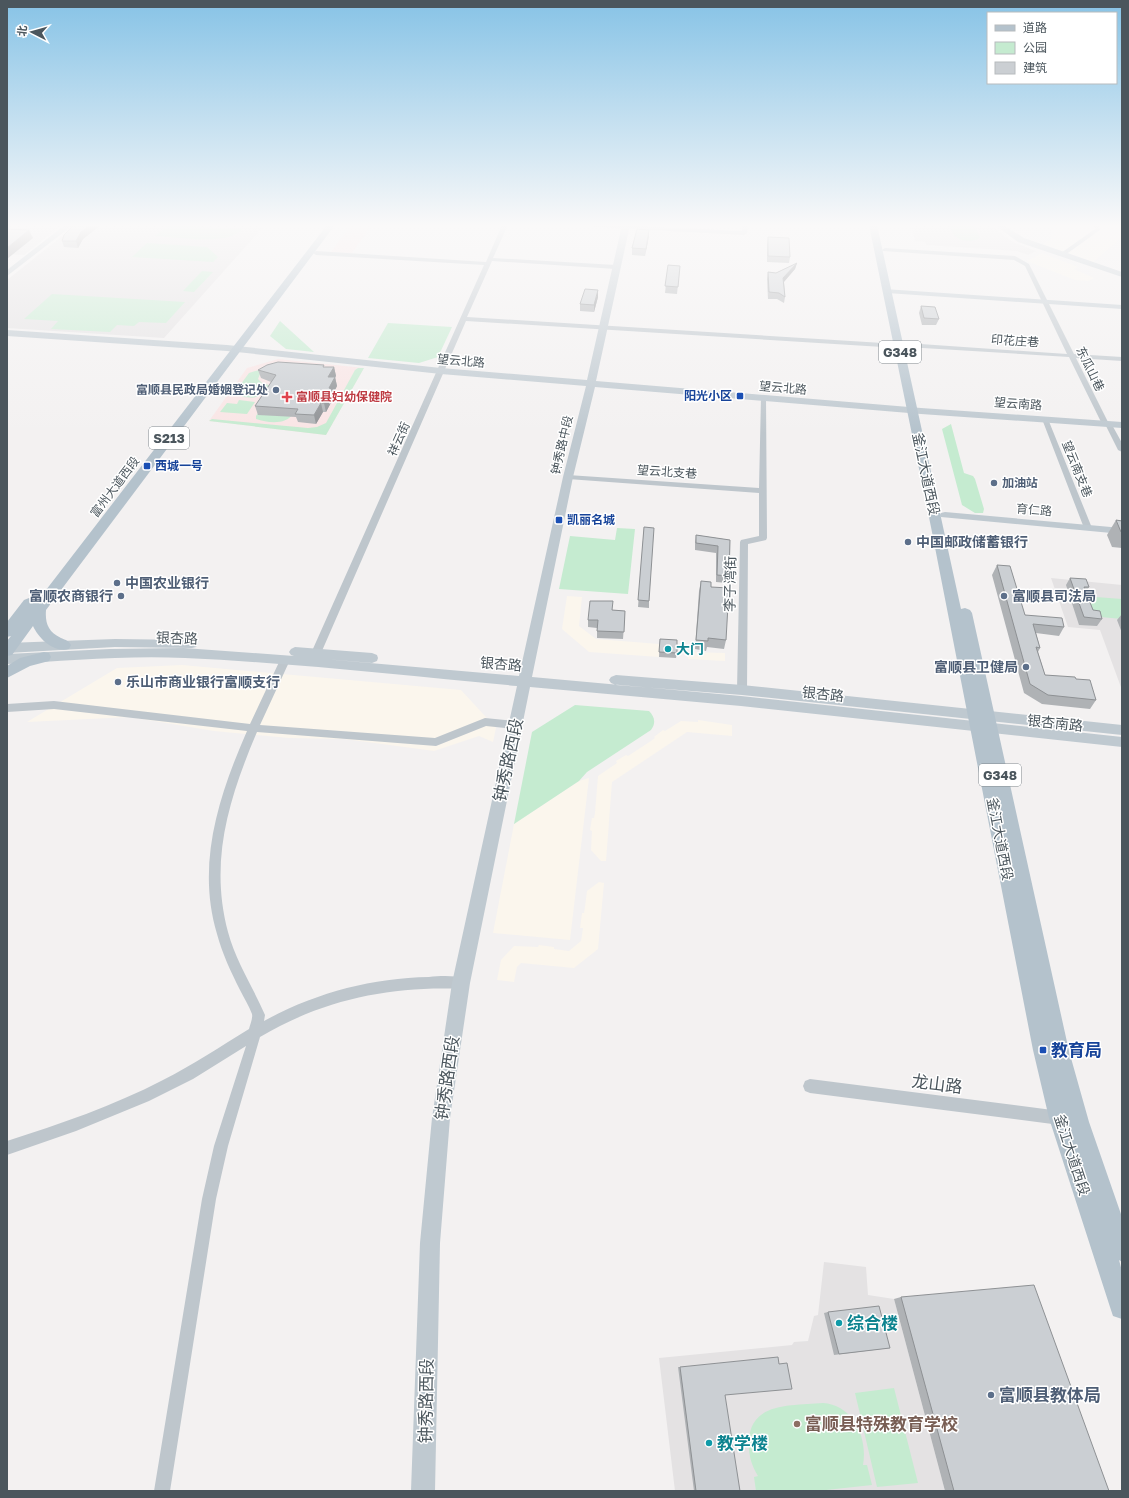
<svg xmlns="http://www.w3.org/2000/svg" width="1129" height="1498" viewBox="0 0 1129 1498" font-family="'Golos Text','Noto Sans SC',sans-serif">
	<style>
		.commercial { fill: #fbf6ed }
		.education { fill: #e4e2e3 }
		.medical { fill: #f9e5e5 }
		.green { fill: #c5ebd0 }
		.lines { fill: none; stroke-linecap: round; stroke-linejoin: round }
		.street { fill: #bec6cc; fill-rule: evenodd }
		.secondary { fill: #bfc9d0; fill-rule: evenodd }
		.primary { fill: #b4c2cc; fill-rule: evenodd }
		.wall { fill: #afb2b5 }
		.shaded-wall { fill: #8e9194 }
		.building { fill: #cbcfd3; stroke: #8e9194 }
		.service-dot { fill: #5c6f8a; stroke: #fff; stroke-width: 1.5 }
		.transit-dot { fill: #1a4fb4; stroke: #fff; stroke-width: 1.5 }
		.health-dot { fill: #e0444e; stroke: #fff; stroke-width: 1.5 }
		.culture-dot { fill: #0f9aa8; stroke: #fff; stroke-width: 1.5 }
		.education-dot { fill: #8d6e63; stroke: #fff; stroke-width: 1.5 }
		.labels { text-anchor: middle; stroke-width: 3; stroke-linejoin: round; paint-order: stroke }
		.far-street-label { font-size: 12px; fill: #4b565d; stroke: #fff }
		.far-service-label { font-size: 12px; font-weight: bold; fill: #4e5e75; stroke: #fff; text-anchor: end }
		.far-transit-label { font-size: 12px; font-weight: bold; fill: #164399; stroke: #fff; text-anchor: start }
		.far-health-label { font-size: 12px; font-weight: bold; fill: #be3a42; stroke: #fff; text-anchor: start }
		.shield { fill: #fff; stroke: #81898e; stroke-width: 1 }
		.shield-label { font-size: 13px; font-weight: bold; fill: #4b565d }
		.street-label { font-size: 14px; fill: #4b565d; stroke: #fff }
		.service-label { font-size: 14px; font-weight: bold; fill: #4e5e75; stroke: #fff; text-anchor: start }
		.culture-label { font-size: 14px; font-weight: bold; fill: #0d838f; stroke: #fff; text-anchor: start }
		.near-street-label { font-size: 17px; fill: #4b565d; stroke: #fff }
		.near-transit-label { font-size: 17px; font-weight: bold; fill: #164399; stroke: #fff; text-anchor: start }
		.near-culture-label { font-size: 17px; font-weight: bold; fill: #0d838f; stroke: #fff; text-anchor: start }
		.near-service-label { font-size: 17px; font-weight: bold; fill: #4e5e75; stroke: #fff; text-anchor: start }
		.near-education-label { font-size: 17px; font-weight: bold; fill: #785e54; stroke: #fff; text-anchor: start }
	</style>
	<rect width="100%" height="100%" fill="#f3f1f1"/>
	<!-- commercial -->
	<path class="commercial" d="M1074,225H1120L1122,227V237L1093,262L1043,244L1052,239L1051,229L1053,227L1070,226Z
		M1042,253L1078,267L1074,269L1094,278L1088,281L1075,280L1027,261Z
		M567,596L582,597L579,626L596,639L659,644V657L589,652L562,629Z
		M688,652L725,653V661L688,659Z
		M182,665L461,690L496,728L493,742L479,736L434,751L344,739L289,738L214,731L130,717L27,722L117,668Z
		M698,720L732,725V736L687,732L612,782L606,861H601L591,850L592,831L590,830L592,818H594L595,813L598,776L617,763L616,761L626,755L628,756L651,741L655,738L654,737L663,730L665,731L681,721L698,722Z
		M589,778L570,940L493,933L514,824L579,781Z
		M599,882L604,883L598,949L574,968L521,963L517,967L514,982L497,980L501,960L514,946L538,947L539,945L554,947V949L569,951L581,941L583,928H580L582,913H584L585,907L587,891Z"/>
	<!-- education -->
	<path class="education" d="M7,225H62L24,255L7,254Z
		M76,225H265L164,338L7,328V280Z
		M911,225H990L1013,242L1036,251L1028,255L1017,251L927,245L925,242L915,241Z
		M1051,578L1122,585V690L1100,630L1068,627Z
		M824,1262L866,1267L868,1295L894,1299L945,1491H675L659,1358L792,1345L794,1342L808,1341L814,1316L818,1315Z"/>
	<!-- medical -->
	<path class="medical" d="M351,225H372L352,253L331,252Z
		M278,359L364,368L326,435L209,421L247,368Z"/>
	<!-- green -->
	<path class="green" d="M168,225H170L243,229C229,246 176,237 155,236Z
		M949,225H975L980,238C974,242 961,242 955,236C952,234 951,228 949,225Z
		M147,243L207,247L218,257L213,262L132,257Z
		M202,271L213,272L194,292L183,291Z
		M52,294L185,302L166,323L139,322L134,326L117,325L110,332L51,329L58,321L24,319Z
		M280,321L314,352L286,349L270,336Z
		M388,323L452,327L438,357L419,363L368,358Z
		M358,368H364L326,435L209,421L212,419L308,428L317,427L326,423L355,370Z
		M262,369L258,379L262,383L269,385L267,390L263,391C257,399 253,398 243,397L242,396L244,393L235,392L249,373Z
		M239,400L255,402L247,414L220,412L227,403L237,404Z
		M260,410L293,414C286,425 268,423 256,419V416Z
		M951,424L964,473L973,476L975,479L984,509L983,513H975L962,505L942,429Z
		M617,528L635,529L628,594L559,589L570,536L615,540Z
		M1083,596L1122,599V619L1090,616Z
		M575,705L649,711C655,717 656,723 651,730L587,772L579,781L514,824L532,732Z
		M894,1388L918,1483L877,1487L855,1393Z
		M823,1403C853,1405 868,1437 863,1465H867L872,1485L817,1491H756L754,1477L758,1476C751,1465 748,1453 749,1440C751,1401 794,1406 823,1403Z"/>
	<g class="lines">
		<!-- street -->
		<path class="street" d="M502,225H508L493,258L616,265L619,267L616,269L492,261L467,317L899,344L902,346L899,348L466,321L318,660L313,663L310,662L308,660L484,265L316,255L313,253L316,251L486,262Z
			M591,225H617L742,231L743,225H748L747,233L744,235L594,227Z
			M1094,225H1098L1100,230L1065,255H1061V253L1095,229Z
			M885,248L1015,256L1029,264L1074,354L1122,357V361L1076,358L1108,422L1111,423L1122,443V452L1118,450L1106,426L1102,424L1069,357L906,347L903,345L906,343L1067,354L1025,266L1014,260L883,251L882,250Z
			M761,397L766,398L767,538L766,540L748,544L747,690L742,694L737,690L740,542L741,540L759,536V493L568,479L564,477L568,475L759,488Z
			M1045,417L1048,419L1092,528L1091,530H1088L1084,528L1042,419Z
			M285,657L290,660L260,725L435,738L485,718L515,721L518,722L520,725L518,728L515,729L486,726L436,746L257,732C229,798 209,861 228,932C236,962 253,987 265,1015L264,1021C315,993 371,978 429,977C440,976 455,975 465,979L467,983L465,987L461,989C390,986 322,1000 260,1037L228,1146L216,1199L170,1491H154L202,1199L214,1146L246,1046L193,1079L149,1101L76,1131L7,1155V1141C60,1124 113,1106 163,1080C193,1065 221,1046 249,1029C250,1025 253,1018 252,1014C249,1006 244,998 240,990C231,972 222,953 217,934C196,864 219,795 247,731L54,709L7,712V704L54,701L250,724L280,660Z
			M810,1079L1060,1111L1065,1113L1067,1118L1065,1123L1060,1125L810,1093L805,1091L803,1086L805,1081Z"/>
		<!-- secondary -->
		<path class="secondary" d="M65,225H73L7,276V270Z
			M622,225H630L596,381L921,408L1122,422V428L921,414L595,387L573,477L532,677L741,696L1122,737V747L741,706L530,687L470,983L450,1118L440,1243L435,1491H411L420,1243L432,1118L452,983L517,686C407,676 296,663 185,658C126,655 66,661 7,664V654L110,649L184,648L294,656L291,655L289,652L291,649L295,647L372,653L377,655L378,658L377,661L372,663L324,659L519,676L563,477L586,386L441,374L227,351L7,336V330L227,345L441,368L587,380Z
			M995,225H1003L1024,238L1122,272V277L1018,242Z
			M884,289L1122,305V309L887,293H884Z
			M945,512L1122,528V534L941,517L940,515L941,513Z
			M115,639L192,640L196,641L198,644L196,647L192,648L115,647L7,653V643Z
			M616,675L742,685L1122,725V735L742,695L616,685L611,683L609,680L611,677Z"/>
		<!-- primary -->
		<path class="primary" d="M327,225H335L46,610C45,623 48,632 61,638C66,640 69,641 71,645L69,649C54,653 39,639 33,626L12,655L7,656V641L11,636L7,637V622L24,600L29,598L34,600L36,603Z
			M869,225H877L961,609L965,608L970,610L972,613L1069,1051L1089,1122L1122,1217V1262L1119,1260L1122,1271V1319L1113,1316L1110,1307L1049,1118L1033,1050L931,527Z
			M44,652L49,653L51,657L49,661L30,666L7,678V666L20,658Z"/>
	</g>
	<!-- wall -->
	<path class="wall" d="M76,225H101L83,239L78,248L64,247L62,241Z
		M649,230V236L645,256L632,255V248Z
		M768,237L790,257L789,263L767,262V244Z
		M797,263L795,269L784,282L785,297L784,303L777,299H768L767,279L768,272L776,273Z
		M668,265L680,266L677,294L665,293Z
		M598,297L594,312L580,311V304Z
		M921,306L939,319L936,325H922L919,313Z
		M325,367H334L336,376L335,377L337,386L333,394L334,397L326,412H323L316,424L298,422L296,417L258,415L255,406L271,382L261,378L258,370Z
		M1116,520L1122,521V548L1112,547L1107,535Z
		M644,527L649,601V608L638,607Z
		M696,535L730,540L729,576L727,583L716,582V553L695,550V542Z
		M997,565L1025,615L1064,627L1059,636L1036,633L1040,648L1038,652L1045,675L1076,679L1096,700L1090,709L1042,704L1024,693L992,575Z
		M1070,578L1089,587L1086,592L1093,610L1102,619L1097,626L1079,625L1066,585Z
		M701,581L711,587L726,640L724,649L707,647L706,651L695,649L699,591Z
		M612,610L625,611L623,639L597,638V628L588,627V620Z
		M1122,614V633L1117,620Z
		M660,639L677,653L676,658L659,657Z
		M901,1297L1109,1491H945L894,1299Z
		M828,1312L890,1348L834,1355L824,1313Z
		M678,1367H680L740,1491H694Z"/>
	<!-- shaded-wall -->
	<path class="shaded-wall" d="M90,225H101L83,239L78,248L76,241L81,232Z
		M29,230L33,238L7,259V248Z
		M649,230V236L645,256L646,249Z
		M797,263L795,269L782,284L783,278Z
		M598,290V297L594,312V305Z
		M334,367L336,376L330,386L328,377Z
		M335,377L337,386L333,394L334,397L326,412L324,403L329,388Z
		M321,403L323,412L316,424L314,415Z"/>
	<!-- building -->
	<path class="building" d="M76,225H90L81,232L76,241H62L64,235L72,227Z
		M7,229L29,230L7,248Z
		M637,229L649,230L646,249L632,248Z
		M768,237L789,238L790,257L768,256Z
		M797,263L783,278L785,297L779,293L769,292L768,272L776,273Z
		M668,265L680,266L678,287L665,286Z
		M585,289L598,290L594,305L580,304Z
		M921,306L935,307L939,319L924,318Z
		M278,362L324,365L323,367H334L328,377H335L329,388L332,389L324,403H321L314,415L295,414L298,409L255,406L276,375L258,370L267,365Z
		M1116,520L1122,521V532H1121Z
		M644,527L654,528L649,601L638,600Z
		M696,535L730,540L729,576L717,575L718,546L696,543Z
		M997,565L1010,566L1025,615L1062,618L1064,627L1033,624L1040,648L1036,647L1045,675L1075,677L1076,679L1090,680L1096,700L1048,695L1030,684Z
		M1070,578L1086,579L1089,587H1084L1093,610L1100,611L1102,619L1084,617Z
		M701,581L711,582V587L729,588L726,640L708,638V641L696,640Z
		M590,601H613L612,610L625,611L624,632L597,631L598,620H588Z
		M660,639L677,640V653L659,652Z
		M1034,1285L1109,1491H954L901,1297Z
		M879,1306L890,1348L839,1354L828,1312Z
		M778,1357L779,1364L787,1363L792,1389L725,1395L740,1491H696L680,1367Z"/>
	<!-- sky -->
	<linearGradient id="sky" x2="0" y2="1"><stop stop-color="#87c3e6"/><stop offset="0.52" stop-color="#faf9f9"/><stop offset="1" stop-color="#faf9f9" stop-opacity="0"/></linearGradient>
	<rect width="1129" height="434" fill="url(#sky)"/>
	<!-- markers -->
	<g class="service-dot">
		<circle cx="276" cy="390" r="4"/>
		<circle cx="994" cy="483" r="4"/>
		<circle cx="908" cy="542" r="4"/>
		<circle cx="117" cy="583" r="4"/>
		<circle cx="121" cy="596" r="4"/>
		<circle cx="1004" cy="596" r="4"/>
		<circle cx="1026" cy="667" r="4"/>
		<circle cx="118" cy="682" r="4"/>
		<circle cx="991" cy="1395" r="4"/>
	</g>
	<g class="transit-dot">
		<rect x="736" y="392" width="8" height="8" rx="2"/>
		<rect x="143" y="462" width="8" height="8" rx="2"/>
		<rect x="555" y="516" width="8" height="8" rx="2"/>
		<rect x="1039" y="1046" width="8" height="8" rx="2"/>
	</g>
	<path class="health-dot" d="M285 391h4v4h4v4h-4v4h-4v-4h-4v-4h4z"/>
	<g class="culture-dot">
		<circle cx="668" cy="649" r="4"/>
		<circle cx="839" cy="1323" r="4"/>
		<circle cx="709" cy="1443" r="4"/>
	</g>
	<circle class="education-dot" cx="797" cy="1424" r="4"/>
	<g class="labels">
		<!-- far-street labels -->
		<g class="far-street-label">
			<text transform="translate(1015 341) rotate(4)" y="4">印花庄巷</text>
			<text transform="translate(461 361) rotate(5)" y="4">望云北路</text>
			<text transform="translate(1090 369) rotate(64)" y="4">东瓜山巷</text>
			<text transform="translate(783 388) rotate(5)" y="4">望云北路</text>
			<text transform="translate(1018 404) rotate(4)" y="4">望云南路</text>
			<text transform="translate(399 439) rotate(-66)" y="4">祥云街</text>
			<text transform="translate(562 445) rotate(-77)" y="4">钟秀路中段</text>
			<text transform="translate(1077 469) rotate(68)" y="4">望云南支巷</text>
			<text transform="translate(667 472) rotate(4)" y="4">望云北支巷</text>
			<text transform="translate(115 487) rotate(-53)" y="4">富州大道西段</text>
			<text transform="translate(1034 510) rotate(5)" y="4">育仁路</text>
		</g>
		<!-- far-service labels -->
		<g class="far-service-label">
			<text x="268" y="394">富顺县民政局婚姻登记处</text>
			<text x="1002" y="487" text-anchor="start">加油站</text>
		</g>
		<!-- far-transit labels -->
		<g class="far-transit-label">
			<text x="732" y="400" text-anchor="end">阳光小区</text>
			<text x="155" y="470">西城一号</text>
			<text x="567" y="524">凯丽名城</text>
		</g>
		<!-- far-health labels -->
		<g class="far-health-label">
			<text x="296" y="401">富顺县妇幼保健院</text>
		</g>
		<!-- shield labels -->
		<g class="shield">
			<rect x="879" y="341" width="42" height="22" rx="3"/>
			<rect x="149" y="427" width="40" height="22" rx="3"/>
			<rect x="979" y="764" width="42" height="22" rx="3"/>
		</g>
		<g class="shield-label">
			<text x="900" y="357">G348</text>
			<text x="169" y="443">S213</text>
			<text x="1000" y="780">G348</text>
		</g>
		<!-- street labels -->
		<g class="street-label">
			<text transform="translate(926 474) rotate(78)" y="5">釜江大道西段</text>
			<text transform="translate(730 584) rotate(-89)" y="5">李子湾街</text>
			<text transform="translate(177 638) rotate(2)" y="5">银杏路</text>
			<text transform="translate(501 664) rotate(5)" y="5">银杏路</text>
			<text transform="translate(823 694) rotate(6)" y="5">银杏路</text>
			<text transform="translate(1055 723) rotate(6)" y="5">银杏南路</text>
			<text transform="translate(1000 839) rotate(79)" y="5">釜江大道西段</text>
			<text transform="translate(1072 1155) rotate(72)" y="5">釜江大道西段</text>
		</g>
		<!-- service labels -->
		<g class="service-label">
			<text x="916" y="547">中国邮政储蓄银行</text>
			<text x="125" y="588">中国农业银行</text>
			<text x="113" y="601" text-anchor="end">富顺农商银行</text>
			<text x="1012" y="601">富顺县司法局</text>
			<text x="1018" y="672" text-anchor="end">富顺县卫健局</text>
			<text x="126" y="687">乐山市商业银行富顺支行</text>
		</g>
		<!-- culture labels -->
		<g class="culture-label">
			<text x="676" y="654">大门</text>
		</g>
		<!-- near-street labels -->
		<g class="near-street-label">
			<text transform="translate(508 760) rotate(-78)" y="6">钟秀路西段</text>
			<text transform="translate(447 1078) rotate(-82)" y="6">钟秀路西段</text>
			<text transform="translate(937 1084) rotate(7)" y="6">龙山路</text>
			<text transform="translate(426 1401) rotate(-89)" y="6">钟秀路西段</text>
		</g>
		<!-- near-transit labels -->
		<g class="near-transit-label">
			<text x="1051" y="1056">教育局</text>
		</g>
		<!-- near-culture labels -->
		<g class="near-culture-label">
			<text x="847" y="1329">综合楼</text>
			<text x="717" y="1449">教学楼</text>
		</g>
		<!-- near-service labels -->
		<g class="near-service-label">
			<text x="999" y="1401">富顺县教体局</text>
		</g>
		<!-- near-education labels -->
		<g class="near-education-label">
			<text x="805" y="1430">富顺县特殊教育学校</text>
		</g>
	</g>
	<!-- border -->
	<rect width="1129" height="1498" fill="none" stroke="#4b565d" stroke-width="16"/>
	<!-- legend -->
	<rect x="987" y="12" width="130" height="72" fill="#ffffff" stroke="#b7bbbe"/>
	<rect x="995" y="25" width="20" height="6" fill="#b4c2cc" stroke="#b7bbbe"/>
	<text x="1023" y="32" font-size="12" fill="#4b565d">道路</text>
	<rect x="995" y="42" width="20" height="12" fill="#c5ebd0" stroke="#b7bbbe"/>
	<text x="1023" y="52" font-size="12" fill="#4b565d">公园</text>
	<rect x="995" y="62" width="20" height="12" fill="#cbcfd3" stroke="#b7bbbe"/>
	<text x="1023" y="72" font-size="12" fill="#4b565d">建筑</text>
	<!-- north arrow -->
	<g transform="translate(32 32) rotate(276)" stroke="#ffffff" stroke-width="3" paint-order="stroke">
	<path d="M0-3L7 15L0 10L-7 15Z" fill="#4b565d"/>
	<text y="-6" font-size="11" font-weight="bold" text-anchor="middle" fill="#4b565d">北</text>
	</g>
</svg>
